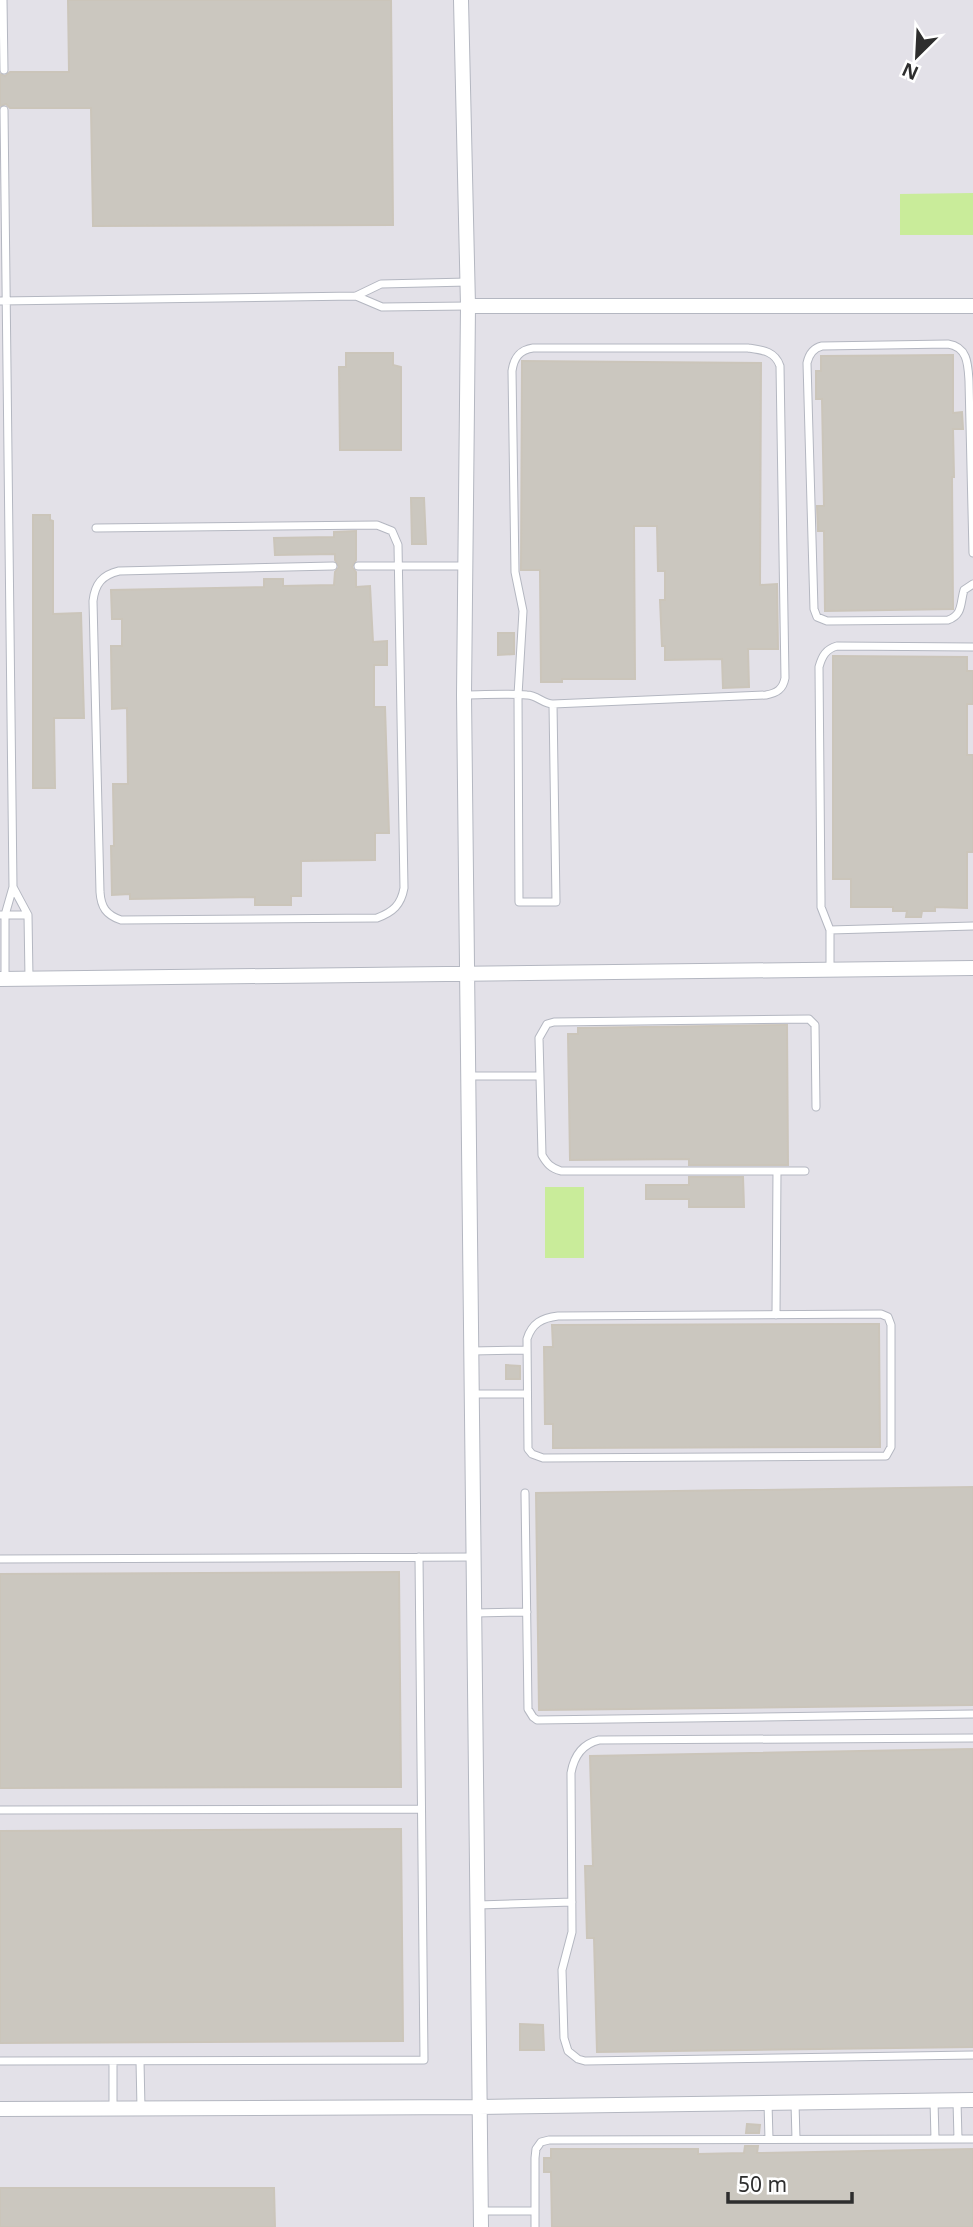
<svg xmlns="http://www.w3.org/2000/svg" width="973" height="2227" viewBox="0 0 973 2227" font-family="'Noto Sans',sans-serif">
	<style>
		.industrial { fill: #e3e1e8 }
		.pitch { fill: #c9ec9a }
		.building { fill: #cbc7bf; stroke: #cbc5ba; stroke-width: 2 }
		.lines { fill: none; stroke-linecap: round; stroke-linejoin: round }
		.lane-casing { stroke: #b4b7c1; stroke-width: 9 }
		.street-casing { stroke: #b4b7c1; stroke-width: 16 }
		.lane { stroke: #fff; stroke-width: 7 }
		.street { stroke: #fff; stroke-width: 14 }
	</style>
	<rect width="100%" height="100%" fill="#efe9e1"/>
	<!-- industrial -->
	<path class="industrial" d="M0,0H973V2227H0Z"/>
	<!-- pitch -->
	<path class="pitch" d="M973,193V235H900V194Z
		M545,1187H584V1258H545Z"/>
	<!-- building -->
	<path class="building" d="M68,0H391L393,225L93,226L91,108H10L6,104L0,106V74L5,76L10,72H69Z
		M346,353H393V365L401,367V450H340L339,367H346Z
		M953,355V413L962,412L963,429H953L954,477H952L953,609L825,611L824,531H818L817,506H824L822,399H816V371H821V356Z
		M522,361L761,363L760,585L777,584L778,649H748L749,687L723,688L722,659L665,660V646H662L660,600H665V571H658L657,526H634L635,679H562V682H541L540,570H521Z
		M411,498H424L426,544H412Z
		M33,515H50V520L53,521V614L81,613L84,718H54L55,788H33Z
		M356,531V560L352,567L356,572V587L370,586L373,642L387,641V665H374V707H385L389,833H375V860L301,861V896H291V905H255V897L130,899V894L112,895L111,846H114L113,784H128L127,708L112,709L111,646H122V619H112L111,590L264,587V579H283V586L334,585L335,572L339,567L335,560V554L275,555L274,538L334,537V532Z
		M498,633H514V654L498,655Z
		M833,656L967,657V671H973V704H967V755H973V852H967V908L935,907V911H922L921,917H906L907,911H893V907H851V879H833Z
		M787,1025L788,1165H689V1159L570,1160L568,1034H578V1028Z
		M689,1177H743L744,1207H689V1199H646V1185H689Z
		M879,1324L880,1447L553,1448V1424H545L544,1347H553L552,1325Z
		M506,1365L520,1366V1379H506Z
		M973,1487V1705L539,1710L536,1493Z
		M399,1572L401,1787L0,1788V1574Z
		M973,1749V2047L597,2052L594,1938H587L585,1866H593L590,1756Z
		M401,1829L403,2041L0,2043V1831Z
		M520,2024L543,2025L544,2050H520Z
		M747,2124L760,2125L759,2133H746Z
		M745,2146H758L757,2153L973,2149V2227H552L551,2172H544V2158H551V2149H698V2154L744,2153Z
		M0,2188H274L275,2227H0Z"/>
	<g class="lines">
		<defs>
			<path id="lane" d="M3,0L4,70
				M4,110L13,887L5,915V979
				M356,296L382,307L468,306
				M0,301L356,296L381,284L468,282
				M96,528L377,525L392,531L398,545L404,888C401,905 393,912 377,918L121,920C106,915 101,907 100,892L93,601C95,584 102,575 119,571L333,566
				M973,553L969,381C968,365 968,347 948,344L822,346C813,348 809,354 807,363L814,609L817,617L827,621L948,620C963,615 960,603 964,590L973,584
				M358,566H465
				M464,695C485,695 506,693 527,695C537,695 543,704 553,704L766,695C777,693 783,689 785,678L780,366C775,351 762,350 748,348H533C520,350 514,357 512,371L515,572L523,611L518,695L519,902H556L553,704
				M13,887L28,915L29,978
				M1,915H28
				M830,930L973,926
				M830,970V930L821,907V898L819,667C822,656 826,649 837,646L973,647
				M469,1076H540
				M805,1171H561C551,1168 547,1164 542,1155L539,1038L547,1024L554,1022L809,1019L815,1025L816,1107
				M881,1314L888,1317L891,1325V1447L886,1456L543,1458L532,1454L528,1449L527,1339C532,1323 542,1318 558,1316Z
				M776,1315L777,1171
				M472,1351L526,1350
				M472,1394H527
				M525,1493L528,1709L533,1717L537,1720L973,1714
				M0,1559L474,1557
				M475,1613L527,1612
				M973,1738L599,1740C582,1744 574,1756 571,1773L572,1932L562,1970L564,2038L568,2051L578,2059L585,2061L973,2055
				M0,1810L421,1809
				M478,1905L572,1902
				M0,2061L424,2060L419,1557
				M113,2061V2108
				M140,2061L141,2108
				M934,2101L935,2139
				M957,2101L958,2139
				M768,2103L769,2139
				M795,2103L796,2139
				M481,2211H535
				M535,2227V2158L536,2149L541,2142L549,2140L973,2139"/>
			<path id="street" d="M461,0L468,306L464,695L481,2227
				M468,306H973
				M0,979L973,968
				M0,2109L479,2107L973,2100"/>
		</defs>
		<!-- lane casing -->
		<use href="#lane" class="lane-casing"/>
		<!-- street casing -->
		<use href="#street" class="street-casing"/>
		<!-- lane -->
		<use href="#lane" class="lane"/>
		<!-- street -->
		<use href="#street" class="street"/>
	</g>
	<!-- north arrow -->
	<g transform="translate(917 56) rotate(204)" stroke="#ffffff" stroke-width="5" paint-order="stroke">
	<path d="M0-5L12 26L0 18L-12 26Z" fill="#2e2e2e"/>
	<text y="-10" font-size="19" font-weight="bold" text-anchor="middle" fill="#2e2e2e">N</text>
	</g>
	<!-- scale -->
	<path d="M728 2192v10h124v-10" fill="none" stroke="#2e2e2e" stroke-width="3.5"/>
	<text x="738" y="2192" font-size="21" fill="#2e2e2e" stroke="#ffffff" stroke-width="5" paint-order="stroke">50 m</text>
</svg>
